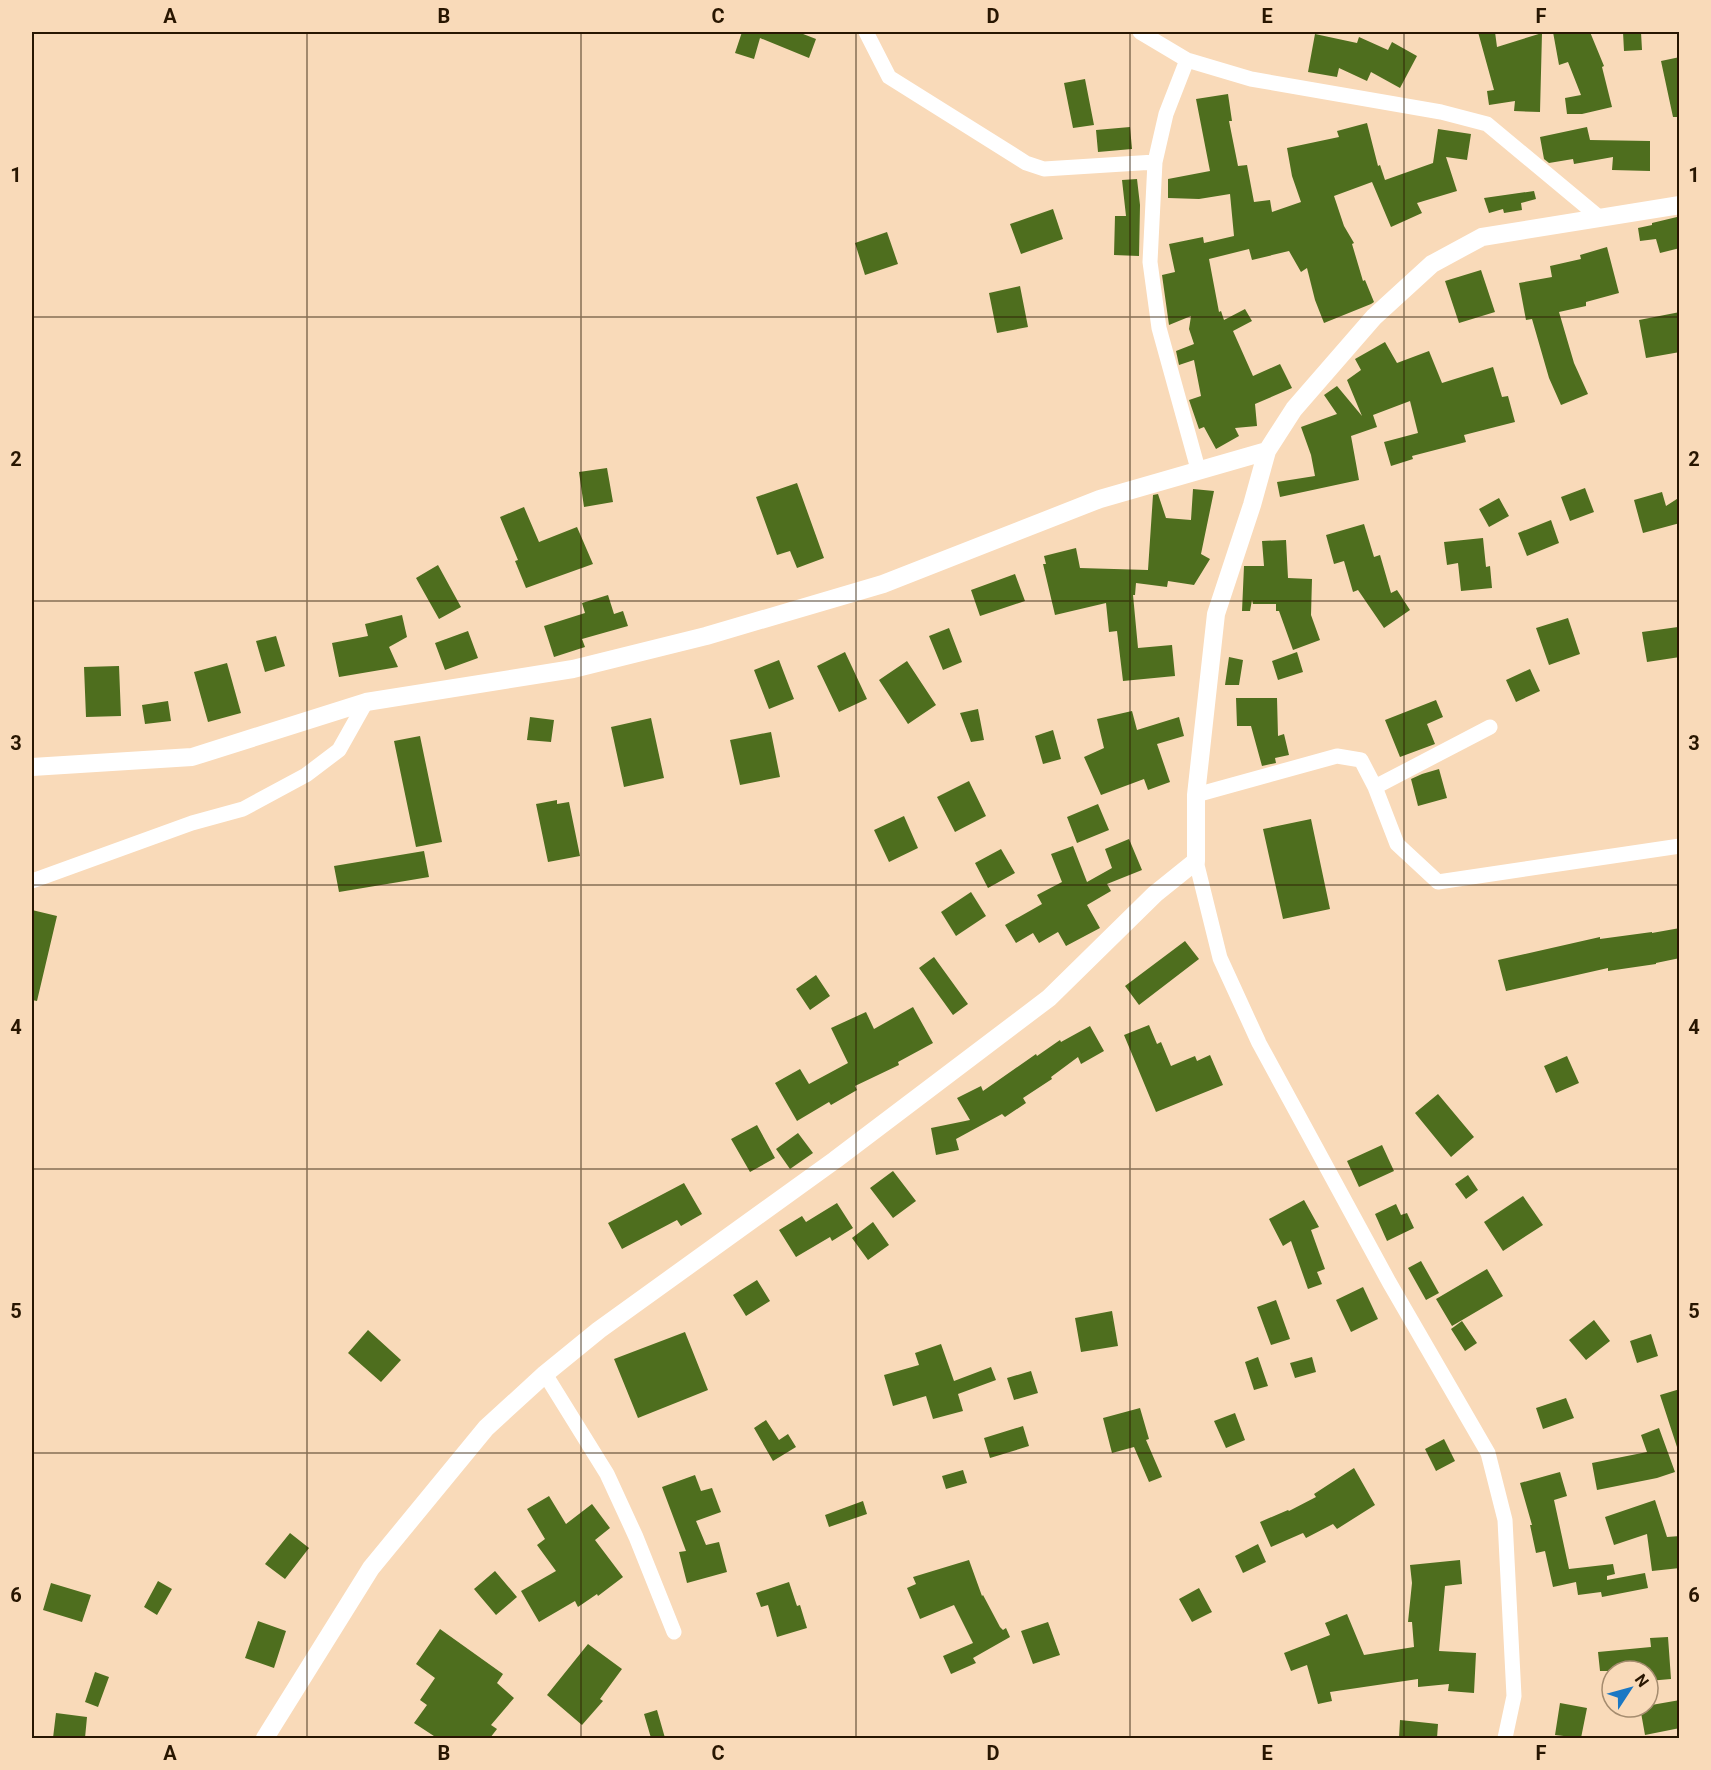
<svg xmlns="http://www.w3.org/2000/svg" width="1711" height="1770" viewBox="0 0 1711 1770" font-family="Roboto,sans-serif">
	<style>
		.building { fill: #4e6e1e }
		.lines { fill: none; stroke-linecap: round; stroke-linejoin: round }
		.minor { stroke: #fff; stroke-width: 15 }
		.tertiary { stroke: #fff; stroke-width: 18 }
		.grid { fill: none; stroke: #281601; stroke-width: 1.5; stroke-opacity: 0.55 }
		.neatline { fill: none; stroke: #281601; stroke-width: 2 }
		.grid-label { font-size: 20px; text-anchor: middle; font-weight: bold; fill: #281601 }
	</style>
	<rect width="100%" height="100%" fill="#f9dab9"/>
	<!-- building -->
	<path class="building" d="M742,32H798L816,39L809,58L760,38L754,59L735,53Z
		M1478,32H1495L1497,47L1542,33L1540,112L1514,111L1515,101L1489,105L1487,91L1494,90Z
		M1553,32H1590L1604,66L1602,67L1612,107L1582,114H1567L1565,98L1581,95L1568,62L1559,65Z
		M1623,32H1641L1642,50L1624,51Z
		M1315,34L1357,43L1359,37L1388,50L1392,42L1417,56L1400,88L1371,72L1367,81L1339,68L1337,77L1308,72Z
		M1680,57V117H1673L1661,61Z
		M1085,79L1094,125L1073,128L1064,83Z
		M1228,94L1232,121H1229L1238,166L1247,165L1254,202L1270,200L1272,212L1301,202L1292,176L1287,148L1339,137L1337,131L1367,123L1378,166L1380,165L1385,180L1433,163L1438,129L1471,134L1467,160L1446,157L1457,191L1417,203L1422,213L1391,227L1372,182L1334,196L1344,226L1354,243L1352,244L1363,281L1365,280L1374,302L1371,304L1324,323L1315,300L1307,268L1301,272L1289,251L1252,260L1249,249L1209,259L1219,312L1221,311L1224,320L1245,309L1252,321L1233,331L1253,376L1280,364L1292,388L1255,404L1257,426L1235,428L1239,436L1216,449L1204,427L1199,429L1189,400L1201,396L1194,360L1179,365L1176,351L1194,344L1189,329L1191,316L1169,325L1162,275L1175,272L1169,244L1203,237L1204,243L1234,236L1230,194L1199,199L1168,198V179L1210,171L1196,99Z
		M1130,127L1132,149L1098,152L1096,130Z
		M1587,127L1590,140L1650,141V171L1612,170L1613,157L1574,164L1573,159L1549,163L1544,159L1540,137Z
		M1137,179L1140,205L1139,256L1114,255L1115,216H1126L1122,180Z
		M1534,191L1536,199L1521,203L1522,210L1504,213L1503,209L1489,213L1484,198Z
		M1053,209L1063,239L1021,254L1010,224Z
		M1677,217L1680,228V248L1660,253L1656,239L1640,241L1638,228L1652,225V223Z
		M887,232L898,264L865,275L855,243Z
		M1607,247L1619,293L1586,302V306L1559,312L1574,363L1588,394L1561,405L1549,378L1532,319L1526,320L1519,283L1552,277L1550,266L1581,259L1580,255Z
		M1481,270L1495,312L1459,323L1445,281Z
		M1020,286L1028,327L997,333L989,293Z
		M1680,312V352L1646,358L1639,320Z
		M1385,342L1397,363L1429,351L1442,383L1493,367L1502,397L1508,396L1515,422L1464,435L1466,442L1412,456L1413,459L1391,466L1384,442L1418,433L1410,401L1373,415L1377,427L1351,436L1359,480L1280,497L1277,482L1315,476L1311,455L1301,427L1337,414L1324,395L1337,386L1362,416L1347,380L1361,370L1355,359Z
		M607,468L613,502L584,507L579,472Z
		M797,483L824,558L797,568L790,551L777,555L756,497Z
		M1585,488L1594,512L1570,521L1561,497Z
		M1193,489L1214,491L1201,554L1210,559L1194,585L1168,581L1167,587L1136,583L1135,595H1133L1138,648L1172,645L1175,676L1123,681L1117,631L1109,632L1106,603L1055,615L1043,564H1046L1044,556L1076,548L1080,568L1148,570L1153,495L1158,494L1166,518L1191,520Z
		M1662,492L1666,506L1680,497V523L1643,533L1634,500Z
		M1499,498L1509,516L1489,527L1479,509Z
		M524,507L539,542L577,527L593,564L526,588L515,561L518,560L500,517Z
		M1551,520L1559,543L1527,556L1518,533Z
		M1364,524L1374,557L1380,555L1391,593L1397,590L1410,610L1384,628L1358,590L1353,592L1344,561L1334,564L1326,535Z
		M1483,538L1486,567L1490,566L1492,588L1461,591L1458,563L1447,565L1444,542Z
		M1286,540L1288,578L1312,579L1311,615L1320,640L1293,650L1279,611H1276V604H1253L1252,600L1250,611H1242L1244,566H1264L1262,541Z
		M438,565L461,607L439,619L416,578Z
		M1015,574L1025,601L980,616L971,590Z
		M608,595L614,614L623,611L628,626L582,639L585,647L554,657L544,626L585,613L582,603Z
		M402,615L407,637L389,647L398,667L339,677L332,643L368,636L365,624Z
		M1568,618L1580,654L1549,665L1536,628Z
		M1678,627L1680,657L1647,662L1642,632Z
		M949,628L962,662L943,670L929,636Z
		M468,631L478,658L445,670L435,643Z
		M276,636L285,666L265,672L256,641Z
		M845,652L867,699L839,712L817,666Z
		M1297,652L1303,672L1278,680L1272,661Z
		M1229,657L1243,660L1239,685H1225Z
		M779,660L794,699L769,709L754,670Z
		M907,661L936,705L908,724L879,680Z
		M227,663L241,713L208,722L194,672Z
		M119,666L121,716L86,717L84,667Z
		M1530,669L1540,691L1516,702L1506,680Z
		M1236,698H1277L1278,736L1284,734L1289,755L1275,758L1276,763L1262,766L1251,726H1237Z
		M1436,700L1443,717L1427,724L1435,744L1400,757L1385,720Z
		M168,701L171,721L145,724L142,705Z
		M978,709L984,740L971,742L960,713Z
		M1132,711L1137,730L1179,717L1184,736L1157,744L1170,782L1148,790L1144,779L1101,795L1084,757L1104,748L1097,719Z
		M530,717L554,720L551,742L527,740Z
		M651,718L664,778L624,787L611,727Z
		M1053,730L1061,759L1043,764L1035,736Z
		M771,732L780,777L740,785L730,740Z
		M420,736L442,842L416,847L394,741Z
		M1439,769L1447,798L1418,806L1411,779L1422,774Z
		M969,781L986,816L955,832L937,797Z
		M557,800V804L569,802L580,856L548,862L536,804Z
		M1098,804L1109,830L1077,843L1067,817Z
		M904,816L918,848L889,862L874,830Z
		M1311,819L1330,909L1283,919L1263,829Z
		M1129,839L1142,870L1107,884L1111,891L1087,905L1100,928L1066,946L1058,932L1039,943L1033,933L1016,943L1005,925L1042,904L1037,895L1062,882L1051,854L1073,846L1087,882L1112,868L1105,849Z
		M1001,849L1015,873L988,888L975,863Z
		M424,851L429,877L339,892L334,866Z
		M971,892L986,916L956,936L941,912Z
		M32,910L57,916L37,1001L32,1000Z
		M1680,928V958L1656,963V964L1608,971V968L1506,991L1498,960L1600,937V939L1652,932V933Z
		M1185,941L1199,959L1139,1005L1125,986Z
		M934,957L968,1004L953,1015L919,968Z
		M816,975L830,996L810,1010L796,989Z
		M913,1007L933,1043L898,1062L899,1065L855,1086L857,1090L831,1105L829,1102L797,1121L775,1083L800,1069L809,1084L848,1063L831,1028L866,1012L874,1029Z
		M1149,1025L1157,1044L1161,1042L1171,1066L1195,1056L1197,1061L1210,1055L1223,1085L1156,1112L1124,1035Z
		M1090,1026L1104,1051L1081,1064L1078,1057L1051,1077L1052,1079L1023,1098L1026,1103L1005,1117L1002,1114L956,1139L959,1150L936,1155L931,1128L970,1120L957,1098L981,1086L983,1091L1036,1054L1037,1056L1060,1040L1061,1042Z
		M1567,1056L1579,1083L1556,1093L1544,1066Z
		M1438,1094L1474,1137L1451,1157L1415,1113Z
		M757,1125L775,1158L750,1172L731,1139Z
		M798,1133L813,1153L790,1169L776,1149Z
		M1382,1145L1394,1171L1359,1187L1347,1161Z
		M893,1171L916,1201L893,1218L870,1188Z
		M1468,1175L1478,1190L1466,1199L1455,1184Z
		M684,1183L702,1214L681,1226L677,1220L622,1249L608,1223Z
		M1523,1196L1543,1225L1503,1251L1484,1222Z
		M1304,1200L1319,1227L1311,1230L1325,1269L1317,1272L1322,1284L1308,1289L1291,1241L1283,1246L1269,1219Z
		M837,1203L853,1228L832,1241L830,1237L796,1257L779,1230L802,1216L806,1222Z
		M1396,1204L1401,1215L1407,1213L1414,1228L1387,1241L1375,1214Z
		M873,1222L889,1245L868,1260L852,1238Z
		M1421,1261L1439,1293L1426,1300L1408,1268Z
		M1487,1269L1503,1296L1452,1326L1436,1299Z
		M757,1280L770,1301L746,1316L733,1295Z
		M1363,1287L1378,1319L1351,1332L1336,1300Z
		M1276,1300L1290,1339L1271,1345L1257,1307Z
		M1112,1311L1118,1346L1081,1352L1075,1318Z
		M1594,1320L1610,1341L1586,1360L1569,1340Z
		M1462,1321L1477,1343L1465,1351L1451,1329Z
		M368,1330L401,1360L381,1382L348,1353Z
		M685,1332L708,1390L638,1418L614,1359Z
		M1651,1334L1658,1356L1637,1363L1630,1341Z
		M941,1344L954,1381L991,1367L996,1380L958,1394L963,1411L933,1419L926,1396L893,1406L884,1375L919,1365L915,1353Z
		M1258,1357L1268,1386L1254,1390L1245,1362Z
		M1312,1357L1316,1372L1295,1378L1290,1363Z
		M1031,1371L1038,1393L1014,1400L1007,1378Z
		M1680,1389V1446L1677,1447L1660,1395Z
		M1566,1398L1574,1418L1543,1429L1536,1408Z
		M1140,1408L1149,1439L1146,1440L1162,1477L1149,1482L1134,1447L1112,1453L1103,1418Z
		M1235,1413L1245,1440L1226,1448L1214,1421Z
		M766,1420L779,1440L788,1434L796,1447L773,1461L754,1428Z
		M1023,1426L1029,1446L990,1458L984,1438Z
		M1659,1428L1675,1472L1657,1478L1597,1490L1592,1463L1647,1452L1641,1435Z
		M1444,1439L1455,1461L1436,1471L1425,1449Z
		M1354,1468L1375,1505L1337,1529L1333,1524L1306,1538L1303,1533L1271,1547L1260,1522L1288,1510L1289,1511L1316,1497L1314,1494Z
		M963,1470L967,1483L946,1489L942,1476Z
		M1560,1472L1567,1496L1554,1500L1569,1569L1613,1564L1615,1574L1607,1576V1580L1645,1573L1648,1588L1602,1597L1601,1592L1578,1595L1576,1582L1553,1587L1545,1551L1536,1553L1530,1525H1532L1520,1483Z
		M695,1475L701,1491L712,1488L721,1512L696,1521L706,1545L719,1542L727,1572L687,1583L679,1552L686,1551L662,1487Z
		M549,1496L566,1524L592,1504L610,1528L595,1540L623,1577L598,1596L597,1594L578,1607L575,1601L539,1622L521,1591L556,1571L537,1545L545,1539L527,1509Z
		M1655,1500L1667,1537L1680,1536V1568L1652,1571L1647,1534L1614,1545L1605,1517Z
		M863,1501L867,1514L829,1527L825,1515Z
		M290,1533L309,1548L285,1579L265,1564Z
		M1258,1544L1266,1562L1243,1573L1235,1556Z
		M969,1560L982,1596L983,1595L1000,1627L1003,1630L1006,1628L1010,1637L973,1658L976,1663L951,1674L943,1656L973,1643L954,1605L920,1619L907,1588L916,1584L913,1577Z
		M1460,1560L1462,1584L1445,1586L1439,1651L1476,1653L1474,1693L1448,1691L1449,1684L1418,1687V1679L1330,1692L1332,1701L1318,1704L1307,1665L1291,1671L1284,1653L1330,1635L1325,1623L1347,1614L1364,1655L1414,1647L1412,1622H1408L1412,1583L1410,1565Z
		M495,1571L517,1597L496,1615L474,1589Z
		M158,1581L172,1589L157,1615L144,1607Z
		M789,1582L797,1606L800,1605L807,1628L777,1637L768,1605L761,1607L756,1593Z
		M51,1583L91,1595L82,1622L43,1610Z
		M1199,1588L1212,1612L1192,1622L1179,1599Z
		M258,1621L286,1631L274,1668L245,1658Z
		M1048,1622L1060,1655L1033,1664L1021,1631Z
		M440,1629L503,1674L497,1683L514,1698L491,1725L497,1729L490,1738H437L414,1723L427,1705L420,1700L435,1678L416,1664Z
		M1668,1637L1671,1679L1648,1681V1671H1600L1598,1652L1651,1647L1650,1638Z
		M588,1644L622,1669L600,1699L603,1701L582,1725L547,1695Z
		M95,1672L109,1677L98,1707L85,1702Z
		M1680,1700V1728L1645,1735L1640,1707Z
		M1560,1703L1587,1708L1581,1738L1555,1735Z
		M657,1710L665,1738H651L644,1714Z
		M56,1713L87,1717L85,1738H53Z
		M1400,1720L1438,1724L1437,1738H1399Z"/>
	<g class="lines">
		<!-- minor -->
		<path class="minor" d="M866,32L889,77L1026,163L1044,169L1155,162
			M1140,32L1187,60L1251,79L1441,112L1487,124L1600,218
			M1187,60L1166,114L1155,162L1150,262L1159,328L1198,469
			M1375,787L1490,727
			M1196,795L1337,756L1361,760L1375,787L1397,844L1438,882L1680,846
			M1196,861L1220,958L1259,1043L1389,1282L1488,1453L1505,1520L1514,1696L1505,1738
			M32,881L192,823L243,809L306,775L339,750L366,702
			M545,1374L607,1474L636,1537L674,1632"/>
		<!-- tertiary -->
		<path class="tertiary" d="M32,767L192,757L366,702L573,669L706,636L883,584L1100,499L1267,451
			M265,1738L371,1568L486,1428L545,1374L599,1330L835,1160L1049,998L1155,894L1196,861V795L1216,614L1252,505L1267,451L1294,409L1374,317L1432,264L1482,237L1680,205"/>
	</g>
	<!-- grid -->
	<path class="grid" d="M307,32V1738M581,32V1738M856,32V1738M1130,32V1738M1404,32V1738M32,317H1680M32,601H1680M32,885H1680M32,1169H1680M32,1453H1680"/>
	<!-- border -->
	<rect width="1711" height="1770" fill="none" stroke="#f9dab9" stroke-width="66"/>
	<!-- north arrow -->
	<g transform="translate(1630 1689) rotate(54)"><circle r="28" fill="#f9dab9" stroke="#a58c6f" stroke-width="1.5"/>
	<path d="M0-4.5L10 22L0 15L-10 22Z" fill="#1a78c4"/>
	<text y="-9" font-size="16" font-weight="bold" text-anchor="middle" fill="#281601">N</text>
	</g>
	<rect x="33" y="33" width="1645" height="1704" class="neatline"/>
	<g class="grid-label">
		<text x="170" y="23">A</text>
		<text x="444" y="23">B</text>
		<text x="718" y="23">C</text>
		<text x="993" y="23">D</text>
		<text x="1267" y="23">E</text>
		<text x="1541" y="23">F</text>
		<text x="16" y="182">1</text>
		<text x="1694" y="182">1</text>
		<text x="16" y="466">2</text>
		<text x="1694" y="466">2</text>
		<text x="16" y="750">3</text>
		<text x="1694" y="750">3</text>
		<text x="16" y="1034">4</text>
		<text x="1694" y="1034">4</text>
		<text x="16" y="1318">5</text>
		<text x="1694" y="1318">5</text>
		<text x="16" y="1602">6</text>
		<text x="1694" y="1602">6</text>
		<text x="170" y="1760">A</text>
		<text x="444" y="1760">B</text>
		<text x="718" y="1760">C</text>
		<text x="993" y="1760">D</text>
		<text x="1267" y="1760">E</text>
		<text x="1541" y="1760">F</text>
	</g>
</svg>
